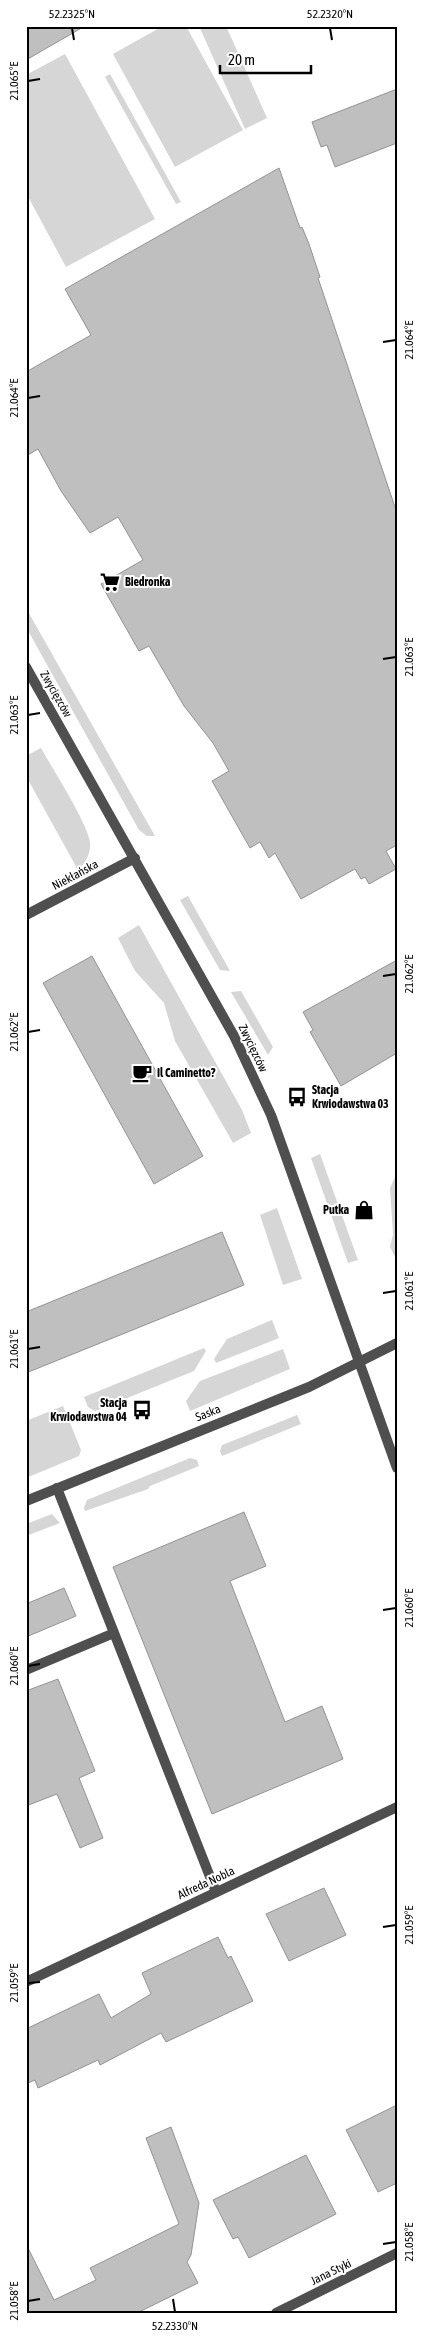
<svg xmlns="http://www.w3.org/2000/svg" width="423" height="2339" viewBox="0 0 423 2339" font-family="'Asap Condensed',sans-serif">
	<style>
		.green { fill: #d6d6d6 }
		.building { fill: #bfbfbf; stroke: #939393 }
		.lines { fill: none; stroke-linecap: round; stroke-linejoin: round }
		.service { stroke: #4f4f4f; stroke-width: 10 }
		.minor { stroke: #4f4f4f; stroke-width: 10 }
		.tertiary { stroke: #4f4f4f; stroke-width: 10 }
		.ticks { fill: none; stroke: #000; stroke-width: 2 }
		.labels { text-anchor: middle; stroke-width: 4; stroke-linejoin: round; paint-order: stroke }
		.poi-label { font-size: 12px; font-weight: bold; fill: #000; stroke: #fff; text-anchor: start }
		.street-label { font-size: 12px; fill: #000; stroke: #fff }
		.neatline { fill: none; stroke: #000; stroke-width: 2 }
		.ticks-label { font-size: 12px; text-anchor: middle; fill: #000 }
	</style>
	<rect width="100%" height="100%" fill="#fff"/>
	<!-- green -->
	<path class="green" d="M163,26H186L243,130L175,167L113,54Z
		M199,26H226L267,118L245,129Z
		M65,54L155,219L66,267L26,193V75Z
		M110,74L181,202L176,204L105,77Z
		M26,608L155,836H147L139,830L26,627Z
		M41,748C52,768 87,822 90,842C91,854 86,862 78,870L26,776V756Z
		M188,896L230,971L220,970L180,900Z
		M139,925L242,1110L251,1133L233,1143L175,1041L164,1003L135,971L118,938Z
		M241,991L273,1047L268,1055L231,992Z
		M320,1154L358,1260L348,1263L311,1158Z
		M397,1173V1261L390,1247L393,1234L390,1188Z
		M277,1208L302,1279L283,1285L260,1215Z
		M272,1320L279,1338L216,1363L214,1359L227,1339Z
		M204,1348L206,1351L194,1371L95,1411L88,1407L84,1397Z
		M283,1349L290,1369L190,1411L186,1401L200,1381Z
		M63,1406L81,1450L79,1456L26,1478V1421Z
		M297,1415L301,1424L222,1456L220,1451L222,1445Z
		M190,1458L197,1460L199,1466L150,1486L148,1489L85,1511L84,1508L87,1500Z
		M52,1514L60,1523L26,1536V1524Z"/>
	<!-- building -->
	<path class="building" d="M26,26H85L26,60Z
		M397,89V143L335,167L327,145L321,147L312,122Z
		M279,168L300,228L302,227L309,244L320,277L318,278L397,513V845L386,851L396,869L369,884L365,877L361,879L355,869L301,899L275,853L269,858L260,842L250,848L212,781L229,771L213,743L184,706L149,646L139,651L101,584L143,560L118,517L90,533L61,491L38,449L26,456V372L91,335L65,289Z
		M92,956L203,1156L154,1184L43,983Z
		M397,960V1053L341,1086L310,1032L313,1030L303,1012Z
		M222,1232L244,1285L26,1373V1312Z
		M244,1512L266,1566L230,1581L285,1722L322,1706L343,1759L212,1814L113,1567Z
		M64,1588L76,1616L26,1637V1604Z
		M58,1679L95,1771L79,1778L103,1838L80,1848L57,1794L26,1806V1691Z
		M324,1888L346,1935L289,1961L266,1914Z
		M218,1937L228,1958L231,1956L253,2001L166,2042L161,2033L100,2065L98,2060L38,2088L35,2080L26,2084V2029L99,1994L111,2018L151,1994L142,1973Z
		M397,2105V2183L378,2192L346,2130Z
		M171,2127L199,2203L191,2255L187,2262L198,2283L137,2313H26V2244L54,2300L96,2280L90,2268L179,2224L146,2138Z
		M306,2155L336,2214L249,2258L238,2237L233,2239L213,2200Z"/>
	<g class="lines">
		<!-- service -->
		<path class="service" d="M57,1488L216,1892
			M26,1670L114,1633"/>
		<!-- minor -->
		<path class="minor" d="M26,915L135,858
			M26,1982L397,1807
			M276,2313L397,2253"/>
		<!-- tertiary -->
		<path class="tertiary" d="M26,667L234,1036L271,1115L397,1468
			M26,1501L309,1387L397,1343"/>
	</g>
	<!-- ticks -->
	<path class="ticks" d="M72,28L74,40M330,28L332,40M28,81L40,79M383,342L396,340M28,398L40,396M383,659L396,657M28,715L40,713M383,976L396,974M28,1032L40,1030M383,1293L396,1291M28,1349L40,1347M383,1610L396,1608M28,1666L40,1664M383,1927L396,1925M28,1983L40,1982M383,2244L396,2242M173,2299L175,2312M28,2301L40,2299"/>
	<!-- icons -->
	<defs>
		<symbol id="supermarket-bare" viewBox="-9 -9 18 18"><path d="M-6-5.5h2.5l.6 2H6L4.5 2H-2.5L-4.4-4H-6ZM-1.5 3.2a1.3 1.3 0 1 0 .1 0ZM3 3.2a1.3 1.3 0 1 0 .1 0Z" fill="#000" stroke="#fff" stroke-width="2.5" paint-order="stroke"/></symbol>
		<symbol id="cafe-bare" viewBox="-9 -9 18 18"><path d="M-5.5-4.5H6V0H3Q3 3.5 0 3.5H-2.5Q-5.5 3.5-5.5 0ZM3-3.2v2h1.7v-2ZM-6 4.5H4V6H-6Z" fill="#000" stroke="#fff" stroke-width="2.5" paint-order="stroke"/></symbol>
		<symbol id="bus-bare" viewBox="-9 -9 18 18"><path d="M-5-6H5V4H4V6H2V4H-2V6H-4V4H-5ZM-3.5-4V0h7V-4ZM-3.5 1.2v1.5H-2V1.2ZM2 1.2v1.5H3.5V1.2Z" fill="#000" stroke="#fff" stroke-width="2.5" paint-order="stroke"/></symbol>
		<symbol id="shop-bare" viewBox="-9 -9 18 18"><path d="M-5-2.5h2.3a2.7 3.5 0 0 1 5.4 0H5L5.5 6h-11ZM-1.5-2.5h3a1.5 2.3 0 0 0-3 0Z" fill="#000" stroke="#fff" stroke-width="2.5" paint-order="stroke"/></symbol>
	</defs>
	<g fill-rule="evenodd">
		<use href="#supermarket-bare" x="96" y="568" width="28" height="28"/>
		<use href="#cafe-bare" x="128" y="1059" width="28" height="28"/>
		<use href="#bus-bare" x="283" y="1083" width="28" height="28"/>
		<use href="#shop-bare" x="350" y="1196" width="28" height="28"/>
		<use href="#bus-bare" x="128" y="1396" width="28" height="28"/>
	</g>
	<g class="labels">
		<!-- poi labels -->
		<g class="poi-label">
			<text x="125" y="586">Biedronka</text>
			<text x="157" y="1077">Il Caminetto?</text>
			<text x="312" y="1094">Stacja<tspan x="312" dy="14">Krwiodawstwa 03</tspan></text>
			<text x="349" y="1214" text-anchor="end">Putka</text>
			<text x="127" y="1407" text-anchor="end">Stacja<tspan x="127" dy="14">Krwiodawstwa 04</tspan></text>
		</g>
		<!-- street labels -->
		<g class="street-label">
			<text transform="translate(56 694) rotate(60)" y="4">Zwycięzców</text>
			<text transform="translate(75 875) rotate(-28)" y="4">Niekłańska</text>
			<text transform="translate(253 1048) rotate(64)" y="4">Zwycięzców</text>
			<text transform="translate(208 1413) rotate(-22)" y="4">Saska</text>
			<text transform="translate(206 1883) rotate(-25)" y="4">Alfreda Nobla</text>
			<text transform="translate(331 2272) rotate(-26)" y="4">Jana Styki</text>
		</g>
	</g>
	<!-- border -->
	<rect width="423" height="2339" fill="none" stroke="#ffffff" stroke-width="55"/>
	<!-- scale -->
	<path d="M220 65v8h91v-8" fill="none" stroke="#000000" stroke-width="2.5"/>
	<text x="228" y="65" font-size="15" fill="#000000" stroke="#ffffff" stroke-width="4" paint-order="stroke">20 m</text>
	<rect x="28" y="28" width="368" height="2284" class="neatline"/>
	<g class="ticks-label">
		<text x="72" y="18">52.2325°N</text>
		<text x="330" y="18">52.2320°N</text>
		<text transform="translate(14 81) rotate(-90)" y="4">21.065°E</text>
		<text transform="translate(409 340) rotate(-90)" y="4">21.064°E</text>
		<text transform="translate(14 398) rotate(-90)" y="4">21.064°E</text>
		<text transform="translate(409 657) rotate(-90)" y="4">21.063°E</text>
		<text transform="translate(14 715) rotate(-90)" y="4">21.063°E</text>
		<text transform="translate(409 974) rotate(-90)" y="4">21.062°E</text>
		<text transform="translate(14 1032) rotate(-90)" y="4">21.062°E</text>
		<text transform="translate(409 1291) rotate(-90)" y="4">21.061°E</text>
		<text transform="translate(14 1349) rotate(-90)" y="4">21.061°E</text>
		<text transform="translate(409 1608) rotate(-90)" y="4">21.060°E</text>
		<text transform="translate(14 1666) rotate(-90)" y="4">21.060°E</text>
		<text transform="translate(409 1925) rotate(-90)" y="4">21.059°E</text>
		<text transform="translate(14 1983) rotate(-90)" y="4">21.059°E</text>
		<text transform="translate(409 2242) rotate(-90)" y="4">21.058°E</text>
		<text transform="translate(14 2301) rotate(-90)" y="4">21.058°E</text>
		<text x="175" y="2330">52.2330°N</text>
	</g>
</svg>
